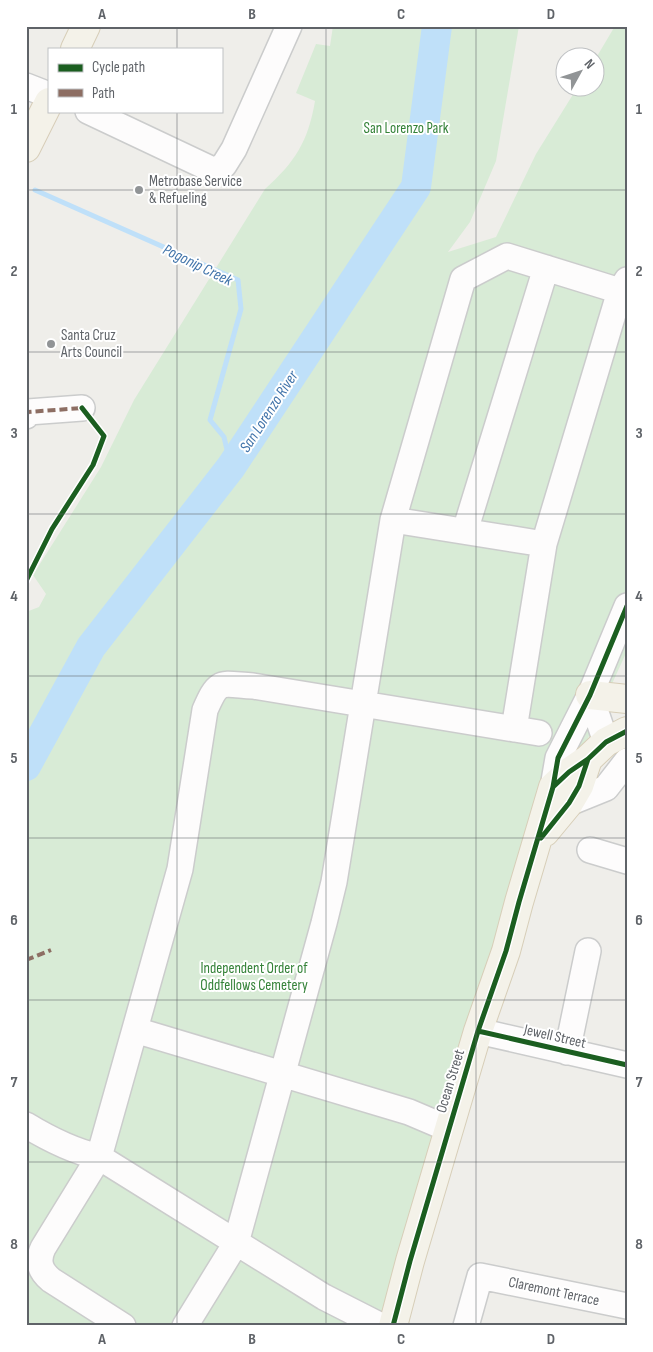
<svg xmlns="http://www.w3.org/2000/svg" width="653" height="1352" viewBox="0 0 653 1352" font-family="'Sofia Sans Condensed',sans-serif">
	<style>
		.green { fill: #d8ebd6 }
		.lines { fill: none; stroke-linecap: round; stroke-linejoin: round }
		.stream { stroke: #bfe0f9; stroke-width: 5 }
		.river { stroke: #bfe0f9; stroke-width: 30 }
		.minor-casing { stroke: #cbcccc; stroke-width: 28 }
		.major-casing { stroke: #d7ceb8; stroke-width: 30 }
		.minor { stroke: #fdfcfc; stroke-width: 25 }
		.major { stroke: #f4f2e9; stroke-width: 28 }
		.quiet { stroke: #8d6e63; stroke-width: 4; stroke-dasharray: 8 4; stroke-linecap: butt }
		.cycleway-casing { stroke: #fff; stroke-width: 8 }
		.cycleway { stroke: #1b5e20; stroke-width: 5 }
		.grid { fill: none; stroke: #5f6368; stroke-width: 1; stroke-opacity: 0.55 }
		.poi-dot { fill: #919496; stroke: #fff; stroke-width: 2 }
		.labels { text-anchor: middle; stroke-width: 4; stroke-linejoin: round; paint-order: stroke }
		.park-label { font-size: 15px; fill: #348238; stroke: #fff }
		.poi-label { font-size: 15px; fill: #5f6368; stroke: #fff; text-anchor: start }
		.street-label { font-size: 15px; fill: #5f6368; stroke: #fff }
		.water-label { font-size: 16px; font-style: italic; fill: #4174aa; stroke: #fff }
		.neatline { fill: none; stroke: #5f6368; stroke-width: 2 }
		.grid-label { font-size: 16px; text-anchor: middle; font-weight: bold; fill: #5f6368 }
	</style>
	<rect width="100%" height="100%" fill="#efeeea"/>
	<!-- green -->
	<path class="green" d="M333,26H519L496,161L470,222L448,252L496,237L536,154L577,88H596V58L615,26H627V651L594,723L525,902L391,1326H26V612L39,607L46,594L33,575L101,467L134,400L265,189C295,162 308,142 315,101L296,93L316,44L330,46Z"/>
	<g class="lines">
		<!-- stream -->
		<path class="stream" d="M35,190L238,280L241,309L210,420L224,437L231,467"/>
		<!-- river -->
		<path class="river" d="M26,766L91,647L231,467L416,187L437,26"/>
		<defs>
			<path id="minor" d="M26,86L49,95
				M88,111L215,171L224,165L234,149L289,26
				M26,416L28,412L82,408
				M393,520L544,544
				M465,531L546,268
				M590,695L606,742
				M514,729L544,544L620,291L627,280
				M553,787L558,758L590,695L627,606
				M569,803L606,788L627,761
				M590,850L627,861
				M135,1030L409,1112L449,1129
				M478,1031L627,1065
				M567,1052L588,951
				M26,1125C49,1139 73,1151 99,1157L324,1297L381,1326
				M123,1326L51,1280C40,1271 37,1261 43,1248L99,1157L180,869L205,710C219,678 220,684 253,686L539,733
				M185,1326L236,1243L324,923L334,882L393,520L463,279L507,256L620,291
				M466,1326L480,1276L627,1306"/>
			<path id="major" d="M75,49L86,26
				M26,148L49,102
				M590,695L627,699
				M545,832L569,803L579,786L588,759
				M393,1326L410,1261L478,1031L506,951L519,902L553,787L569,772L588,759L606,742L627,731"/>
		</defs>
		<!-- minor casing -->
		<use href="#minor" class="minor-casing"/>
		<!-- major casing -->
		<use href="#major" class="major-casing"/>
		<!-- minor -->
		<use href="#minor" class="minor"/>
		<!-- major -->
		<use href="#major" class="major"/>
		<!-- quiet -->
		<path class="quiet" d="M26,416L28,412L82,408
			M26,960L51,950"/>
		<defs>
			<path id="cycleway" d="M26,581L52,529L93,465L104,436L82,408
				M553,787L569,772L588,759L606,742L627,731
				M541,838L569,803L579,786L588,759
				M478,1031L627,1065
				M393,1326L410,1261L478,1031L506,951L519,902L553,787L558,758L590,695L627,606"/>
		</defs>
		<!-- cycleway casing -->
		<use href="#cycleway" class="cycleway-casing"/>
		<!-- cycleway -->
		<use href="#cycleway" class="cycleway"/>
	</g>
	<!-- grid -->
	<path class="grid" d="M177,26V49M326,26V1326M476,26V1326M177,111V1326M26,190H627M26,352H627M26,514H627M26,676H627M26,838H627M26,1000H627M26,1162H627"/>
	<!-- markers -->
	<g class="poi-dot">
		<circle cx="139" cy="190" r="5"/>
		<circle cx="51" cy="344" r="5"/>
	</g>
	<g class="labels">
		<!-- park labels -->
		<g class="park-label">
			<text x="406" y="133">San Lorenzo Park</text>
			<text x="254" y="973">Independent Order of<tspan x="254" dy="17">Oddfellows Cemetery</tspan></text>
		</g>
		<!-- poi labels -->
		<g class="poi-label">
			<text x="149" y="186">Metrobase Service<tspan x="149" dy="17">&amp; Refueling</tspan></text>
			<text x="61" y="340">Santa Cruz<tspan x="61" dy="17">Arts Council</tspan></text>
		</g>
		<!-- street labels -->
		<g class="street-label">
			<text transform="translate(555 1036) rotate(13)" y="5">Jewell Street</text>
			<text transform="translate(450 1081) rotate(-73)" y="5">Ocean Street</text>
			<text transform="translate(554 1291) rotate(12)" y="5">Claremont Terrace</text>
		</g>
		<!-- water labels -->
		<g class="water-label">
			<text transform="translate(198 264) rotate(26)" y="6">Pogonip Creek</text>
			<text transform="translate(268 411) rotate(-57)" y="6">San Lorenzo River</text>
		</g>
	</g>
	<!-- border -->
	<rect width="653" height="1352" fill="none" stroke="#ffffff" stroke-width="55"/>
	<!-- legend -->
	<rect x="48" y="48" width="175" height="65" fill="#ffffff" stroke="#bfc1c3"/>
	<rect x="58" y="64" width="25" height="8" fill="#1b5e20" stroke="#bfc1c3"/>
	<text x="92" y="72" font-size="15" fill="#5f6368">Cycle path</text>
	<rect x="58" y="89" width="25" height="8" fill="#8d6e63" stroke="#bfc1c3"/>
	<text x="92" y="98" font-size="15" fill="#5f6368">Path</text>
	<!-- north arrow -->
	<g transform="translate(580 72) rotate(50)"><circle r="24" fill="#ffffff" stroke="#bfc1c3"/>
	<path d="M0-4L9 19L0 12L-9 19Z" fill="#919496"/>
	<text y="-8" font-size="14" font-weight="bold" text-anchor="middle" fill="#5f6368">N</text>
	</g>
	<rect x="28" y="28" width="598" height="1296" class="neatline"/>
	<g class="grid-label">
		<text x="102" y="19">A</text>
		<text x="252" y="19">B</text>
		<text x="401" y="19">C</text>
		<text x="551" y="19">D</text>
		<text x="14" y="114">1</text>
		<text x="639" y="114">1</text>
		<text x="14" y="276">2</text>
		<text x="639" y="276">2</text>
		<text x="14" y="438">3</text>
		<text x="639" y="438">3</text>
		<text x="14" y="601">4</text>
		<text x="639" y="601">4</text>
		<text x="14" y="763">5</text>
		<text x="639" y="763">5</text>
		<text x="14" y="925">6</text>
		<text x="639" y="925">6</text>
		<text x="14" y="1087">7</text>
		<text x="639" y="1087">7</text>
		<text x="14" y="1249">8</text>
		<text x="639" y="1249">8</text>
		<text x="102" y="1344">A</text>
		<text x="252" y="1344">B</text>
		<text x="401" y="1344">C</text>
		<text x="551" y="1344">D</text>
	</g>
</svg>
